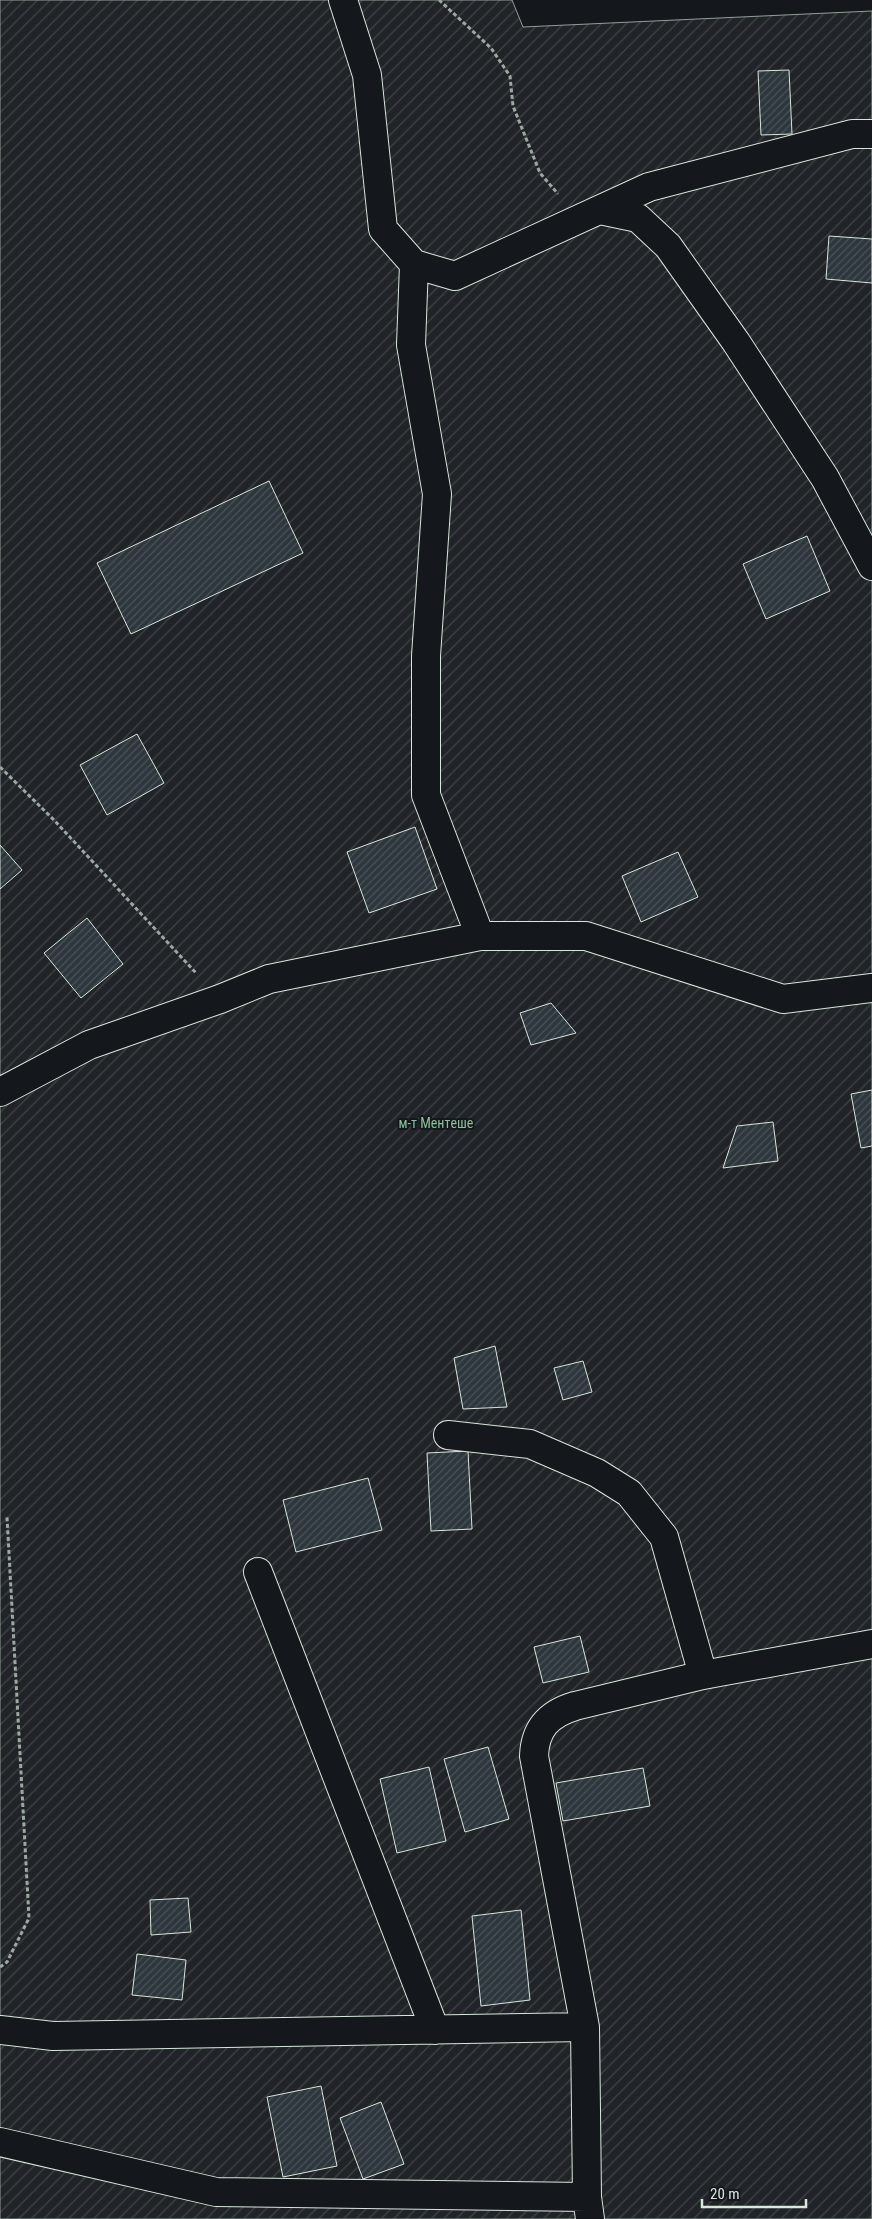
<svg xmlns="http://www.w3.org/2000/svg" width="872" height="2219" viewBox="0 0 872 2219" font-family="'Roboto Condensed',sans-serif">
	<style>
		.garden { fill: url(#garden-furrows); stroke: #939e99 }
		.building { fill: url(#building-hatch); stroke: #d8e6dc }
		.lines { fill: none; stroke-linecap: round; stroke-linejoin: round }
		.minor-casing { stroke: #d8e6dc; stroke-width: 30 }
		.path { stroke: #9da8a2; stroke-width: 3; stroke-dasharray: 4 2.5; stroke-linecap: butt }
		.minor { stroke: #14181c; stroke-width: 28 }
		.labels { text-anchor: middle; stroke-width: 4; stroke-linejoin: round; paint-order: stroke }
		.park-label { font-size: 14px; fill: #8ac095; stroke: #14181c }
	</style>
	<defs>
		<pattern id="garden-furrows" width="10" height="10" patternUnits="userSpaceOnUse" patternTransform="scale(1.25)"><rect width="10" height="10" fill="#202428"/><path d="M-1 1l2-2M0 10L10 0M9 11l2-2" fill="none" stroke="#404447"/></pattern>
		<pattern id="building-hatch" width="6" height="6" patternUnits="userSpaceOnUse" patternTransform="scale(1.25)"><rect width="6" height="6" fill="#2c363c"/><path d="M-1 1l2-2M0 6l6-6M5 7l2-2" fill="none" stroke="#4a5358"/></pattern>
	</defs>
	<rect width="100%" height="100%" fill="#14181c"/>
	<!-- garden -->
	<path class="garden" d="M0,0H512L523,27L872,11V2219H0Z"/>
	<!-- building -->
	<path class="building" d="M789,70L792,134L761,135L758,71Z
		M829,236L872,239V283L826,279Z
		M269,481L303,553L131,634L97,563Z
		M807,536L830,591L766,619L743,564Z
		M137,734L164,783L107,815L80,765Z
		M415,827L437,889L369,913L347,852Z
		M0,845L22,870L0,889Z
		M678,852L698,897L641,922L622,876Z
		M87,918L123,964L81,998L44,953Z
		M551,1003L576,1033L531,1045L520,1013Z
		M872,1090V1146L861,1148L851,1094Z
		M773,1122L778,1161L723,1168L737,1126Z
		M495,1346L507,1407L463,1409L454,1358Z
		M583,1361L592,1392L563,1400L554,1368Z
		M468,1451L472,1529L431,1531L427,1453Z
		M368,1478L382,1530L296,1552L283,1500Z
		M580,1636L589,1672L543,1683L534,1647Z
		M488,1747L509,1819L465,1832L444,1759Z
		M429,1767L446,1841L397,1853L380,1779Z
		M643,1768L650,1806L563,1821L556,1783Z
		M188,1898L191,1932L151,1935L150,1900Z
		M521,1910L530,2000L481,2006L472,1916Z
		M137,1954L186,1960L182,2000L132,1995Z
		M321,2086L337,2166L283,2177L267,2097Z
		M381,2102L404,2164L363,2179L340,2118Z"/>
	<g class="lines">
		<defs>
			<path id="minor" d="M343,0L367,75L383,229L414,264L455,276L649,187L852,134H872
				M600,210L638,218L668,246L736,342L825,478L872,566
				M414,264L411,345L437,494L426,656V795L480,936
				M0,1092L89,1045L220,999L269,979L480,936H586L783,999L872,988
				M448,1435L530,1444L597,1473L629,1493L664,1537L703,1675
				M258,1572L435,2030
				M0,2030L53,2036L585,2027
				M0,2142L216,2192L587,2197
				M590,2219L587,2197L585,2027L534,1756C535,1729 548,1714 575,1706L703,1675L872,1644"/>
		</defs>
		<!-- minor casing -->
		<use href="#minor" class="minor-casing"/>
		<!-- path -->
		<path class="path" d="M439,0L491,48L510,76L513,106L540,173L558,194
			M0,767L54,820L196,973
			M0,1967L7,1962L29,1918L7,1517"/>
		<!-- minor -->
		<use href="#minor" class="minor"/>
	</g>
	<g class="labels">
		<!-- park labels -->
		<g class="park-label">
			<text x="436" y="1128">м-т Ментeше</text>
		</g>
	</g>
	<!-- scale -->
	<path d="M702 2199v8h104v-8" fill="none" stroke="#d8e6dc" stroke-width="2.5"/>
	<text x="710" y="2199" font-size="15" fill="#d8e6dc" stroke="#14181c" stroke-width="4" paint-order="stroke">20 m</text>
</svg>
